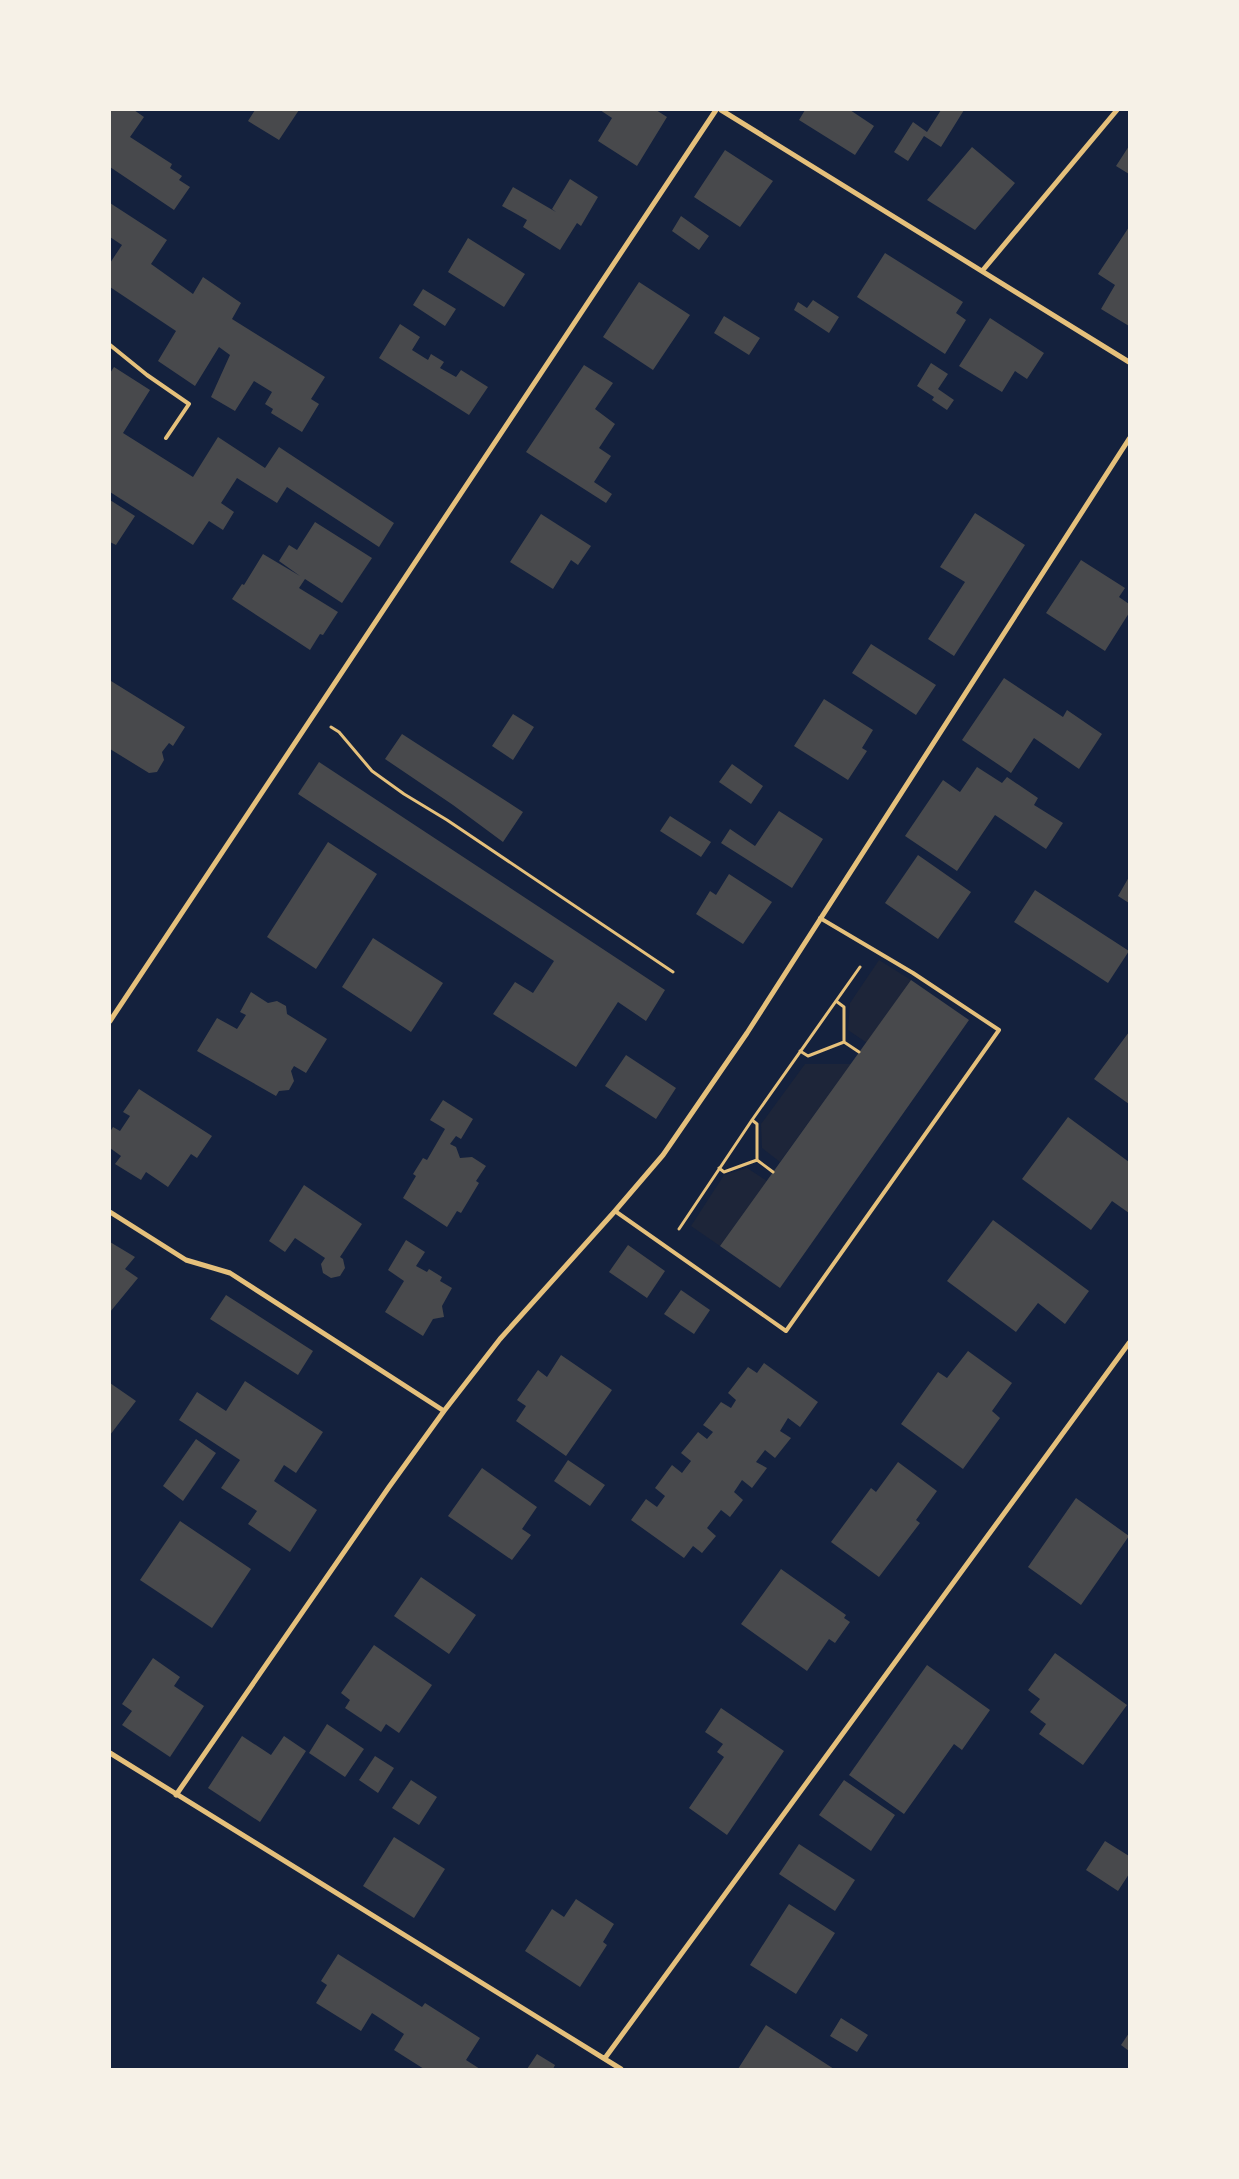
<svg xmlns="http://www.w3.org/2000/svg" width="1239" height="2179" viewBox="0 0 1239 2179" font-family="'Open Sans',sans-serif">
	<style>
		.green { fill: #1d2539 }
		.building { fill: #48494c }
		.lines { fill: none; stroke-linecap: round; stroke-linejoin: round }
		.path { stroke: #e5c07b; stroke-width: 3 }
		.service { stroke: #e5c07b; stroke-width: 4 }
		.minor { stroke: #e5c07b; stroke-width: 5 }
	</style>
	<rect width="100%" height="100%" fill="#14213d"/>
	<!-- green -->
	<path class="green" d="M879,960L911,980L867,1043L848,1030L850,1003Z
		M805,1064H851L780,1162L762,1148L761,1124Z
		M747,1168L767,1181L720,1246L691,1226L724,1175Z"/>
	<!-- building -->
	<path class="building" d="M110,110H134L144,117L130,137L172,164L170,168L182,176L179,180L190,187L174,210L110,167Z
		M255,110H299L279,140L248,121Z
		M600,110H656L667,117L637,166L598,141L612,118Z
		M805,110H850L874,126L855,155L799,120Z
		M941,110H964L941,147L924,136L908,161L894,152L913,122L927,132Z
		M1129,146V174L1116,166Z
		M972,147L1015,183L975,230L927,200Z
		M725,150L773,181L740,227L694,197Z
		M570,179L598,197L581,226L577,223L560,250L523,227L527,220L502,206L513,187L556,212L552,209Z
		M110,203L167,240L151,264L193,294L203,277L241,303L232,319L325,377L311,399L319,404L302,432L271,413L273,409L265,404L272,392L254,381L235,411L211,397L230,355L219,347L195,386L158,361L176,331L110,287V263L122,245L110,237Z
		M681,216L709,236L699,250L672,231Z
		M1129,227V326L1101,309L1115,285L1098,274Z
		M468,238L525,274L504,307L448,272Z
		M885,253L963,302L956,313L966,320L945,354L857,297Z
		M639,282L690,315L653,370L603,337Z
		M423,289L456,309L445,326L413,305Z
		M813,300L839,317L829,333L794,310L798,302L807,308Z
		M724,316L760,338L749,355L714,333Z
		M990,318L1044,353L1027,379L1015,371L1002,392L959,366Z
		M400,324L420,337L412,350L428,360L431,354L444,362L440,368L456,377L461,370L488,387L469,415L379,358Z
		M931,363L948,374L938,389L954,400L947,410L932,400L934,397L917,386Z
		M584,365L613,383L595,409L615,424L599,448L611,456L594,482L612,494L606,503L526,452Z
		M114,367L150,390L123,433L193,477L218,437L265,468L279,447L394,523L379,547L287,487L277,503L237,478L221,503L234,512L223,530L209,521L193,545L110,492V373Z
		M110,500L135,516L116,545L110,542Z
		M975,513L1025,545L954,656L928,639L965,582L940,567Z
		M541,514L591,546L578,565L571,560L553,589L510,562Z
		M315,522L372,558L342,603L305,579L299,588L338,612L323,635L320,634L310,650L232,599L242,584L244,585L263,554L300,576L279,561L289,545L297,550Z
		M1081,560L1125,588L1119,597L1129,604V613L1105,651L1046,613Z
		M871,644L936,685L916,715L852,673Z
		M1004,678L1063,717L1067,710L1102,734L1079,769L1034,738L1011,773L962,740Z
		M111,681L185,727L173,746L169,743L162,752L164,760L157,772L149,773L110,749Z
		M824,699L873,730L862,748L867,751L848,780L794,746Z
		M513,714L534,727L513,760L492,746Z
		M402,734L523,812L503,842L453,805L385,759Z
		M319,762L665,990L646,1021L618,1002L576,1067L493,1014L515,982L533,993L554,961L298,794Z
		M732,764L763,786L751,804L719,782Z
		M977,767L1002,783L1007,777L1038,798L1034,805L1063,823L1046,849L995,815L957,871L905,836L943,780L960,792Z
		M779,811L823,839L792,888L721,843L730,829L755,846Z
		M670,816L711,842L701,857L660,831Z
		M328,842L377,874L316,969L267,937Z
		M918,855L971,892L938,939L885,903Z
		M729,874L772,902L743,944L696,914L710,891L716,895Z
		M1129,877V903L1118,896Z
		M1035,890L1129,951L1108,983L1014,922Z
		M373,938L443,983L411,1032L342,987Z
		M911,980L969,1020L780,1288L720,1246Z
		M251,992L268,1003L277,1001L286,1006L287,1014L327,1039L306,1073L294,1066L291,1071L294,1081L289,1090L279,1091L276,1096L197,1051L217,1018L237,1029L246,1015L240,1012Z
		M1129,1032V1104L1094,1079Z
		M626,1055L676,1088L656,1119L605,1086Z
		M139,1089L212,1136L197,1158L191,1154L168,1187L146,1172L141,1180L115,1164L121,1156L110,1148V1132L113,1127L120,1131L130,1116L123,1112Z
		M443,1100L473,1119L461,1139L456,1136L450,1144L456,1147L460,1158L472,1157L486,1166L476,1181L479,1183L461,1213L457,1211L447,1227L403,1198L416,1176L413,1174L423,1158L427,1160L445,1129L430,1120Z
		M1068,1117L1129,1162V1213L1112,1201L1091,1230L1022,1179Z
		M304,1185L362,1224L340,1257L343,1259L345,1268L340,1276L331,1278L323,1273L321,1264L325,1258L295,1238L285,1252L269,1241Z
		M993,1220L1089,1291L1065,1324L1038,1303L1016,1332L947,1281Z
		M406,1240L425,1252L416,1266L427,1272L429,1269L442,1277L440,1281L452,1288L442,1306L444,1317L433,1319L423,1336L385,1312L404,1281L388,1270Z
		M110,1242L135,1257L125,1269L138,1278L110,1312Z
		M628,1245L665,1271L647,1298L609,1272Z
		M681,1290L710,1310L694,1334L664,1314Z
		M226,1295L313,1351L298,1375L210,1319Z
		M968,1351L1012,1383L992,1411L1000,1418L963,1469L901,1424L938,1372L947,1378Z
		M561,1355L612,1390L566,1456L516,1421L526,1406L517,1400L538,1370L547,1377Z
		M764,1363L818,1402L800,1427L788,1418L780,1431L791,1438L775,1458L765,1450L756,1462L767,1468L752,1488L742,1480L734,1492L743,1500L730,1517L721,1510L707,1528L716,1536L702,1553L693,1546L684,1558L631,1520L646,1499L657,1507L665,1496L655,1488L672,1465L682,1473L691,1461L681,1453L698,1432L707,1439L713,1432L703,1425L721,1402L731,1408L736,1400L728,1393L748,1367L757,1373Z
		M245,1381L323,1432L296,1473L284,1465L274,1481L317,1510L290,1552L248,1524L257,1511L221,1488L240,1460L179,1420L197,1392L226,1411Z
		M110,1383L136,1401L110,1435Z
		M196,1439L216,1453L183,1501L163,1486Z
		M568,1460L605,1485L590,1506L554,1481Z
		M898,1462L937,1491L916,1520L920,1523L879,1577L831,1542L871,1488L876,1492Z
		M482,1468L537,1507L522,1529L531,1535L512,1560L448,1516Z
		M1076,1498L1129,1536L1081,1605L1028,1567Z
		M180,1521L251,1569L212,1628L140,1580Z
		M781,1569L846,1615L844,1618L850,1622L835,1643L829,1639L807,1671L741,1624Z
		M421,1577L476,1615L449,1654L394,1616Z
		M374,1645L432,1685L399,1733L386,1724L381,1732L345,1708L350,1700L341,1693Z
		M1055,1653L1127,1705L1083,1765L1039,1734L1046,1724L1030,1712L1040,1699L1028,1690Z
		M153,1658L180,1677L174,1686L204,1706L170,1757L122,1725L132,1711L122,1704Z
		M927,1665L990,1710L962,1750L954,1744L904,1814L849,1775Z
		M721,1708L784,1751L727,1835L689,1808L724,1757L717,1752L723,1744L705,1732Z
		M327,1724L364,1749L345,1777L309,1753Z
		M242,1736L271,1755L284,1736L306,1751L260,1822L208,1788Z
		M375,1756L394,1768L378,1793L359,1780Z
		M411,1780L437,1797L419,1825L392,1808Z
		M844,1780L895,1815L871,1851L819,1815Z
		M394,1837L445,1869L414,1918L363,1886Z
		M1105,1841L1129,1856V1874L1118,1891L1086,1870Z
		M799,1844L855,1880L835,1911L779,1874Z
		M576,1899L614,1924L603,1942L607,1945L580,1987L525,1951L552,1909L564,1917Z
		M789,1904L835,1933L796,1994L750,1965Z
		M338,1954L422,2007L425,2003L480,2038L466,2060L480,2069H424L394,2050L404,2034L372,2013L361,2031L316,2003L327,1985L321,1981Z
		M841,2018L868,2035L857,2052L830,2036Z
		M766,2025L834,2069H738Z
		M1129,2033V2051L1121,2045Z
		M537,2054L555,2065L553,2069H527Z"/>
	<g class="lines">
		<!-- path -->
		<path class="path" d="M331,727L339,732L372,771L404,794L447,820L673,972
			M836,1001L844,1007V1042
			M800,1051L808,1056L844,1042L859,1052
			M757,1160L773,1172
			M719,1168L724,1172L757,1160V1124L752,1120
			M679,1229L752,1120L860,967"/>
		<!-- service -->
		<path class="service" d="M110,345L147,375L189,404L166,438
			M615,1211L786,1331L999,1030L913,973L820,918"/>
		<!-- minor -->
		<path class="minor" d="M721,110L1129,362
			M983,270L1117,110
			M110,1021L716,110
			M110,1212L186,1260L230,1273L444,1411
			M110,1753L621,2069
			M176,1795L389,1487L444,1411L500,1339L615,1211L663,1155L747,1033L1129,439
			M605,2058L1129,1343"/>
	</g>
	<!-- border -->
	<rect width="1239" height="2179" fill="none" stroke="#f6f1e7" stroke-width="222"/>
</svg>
